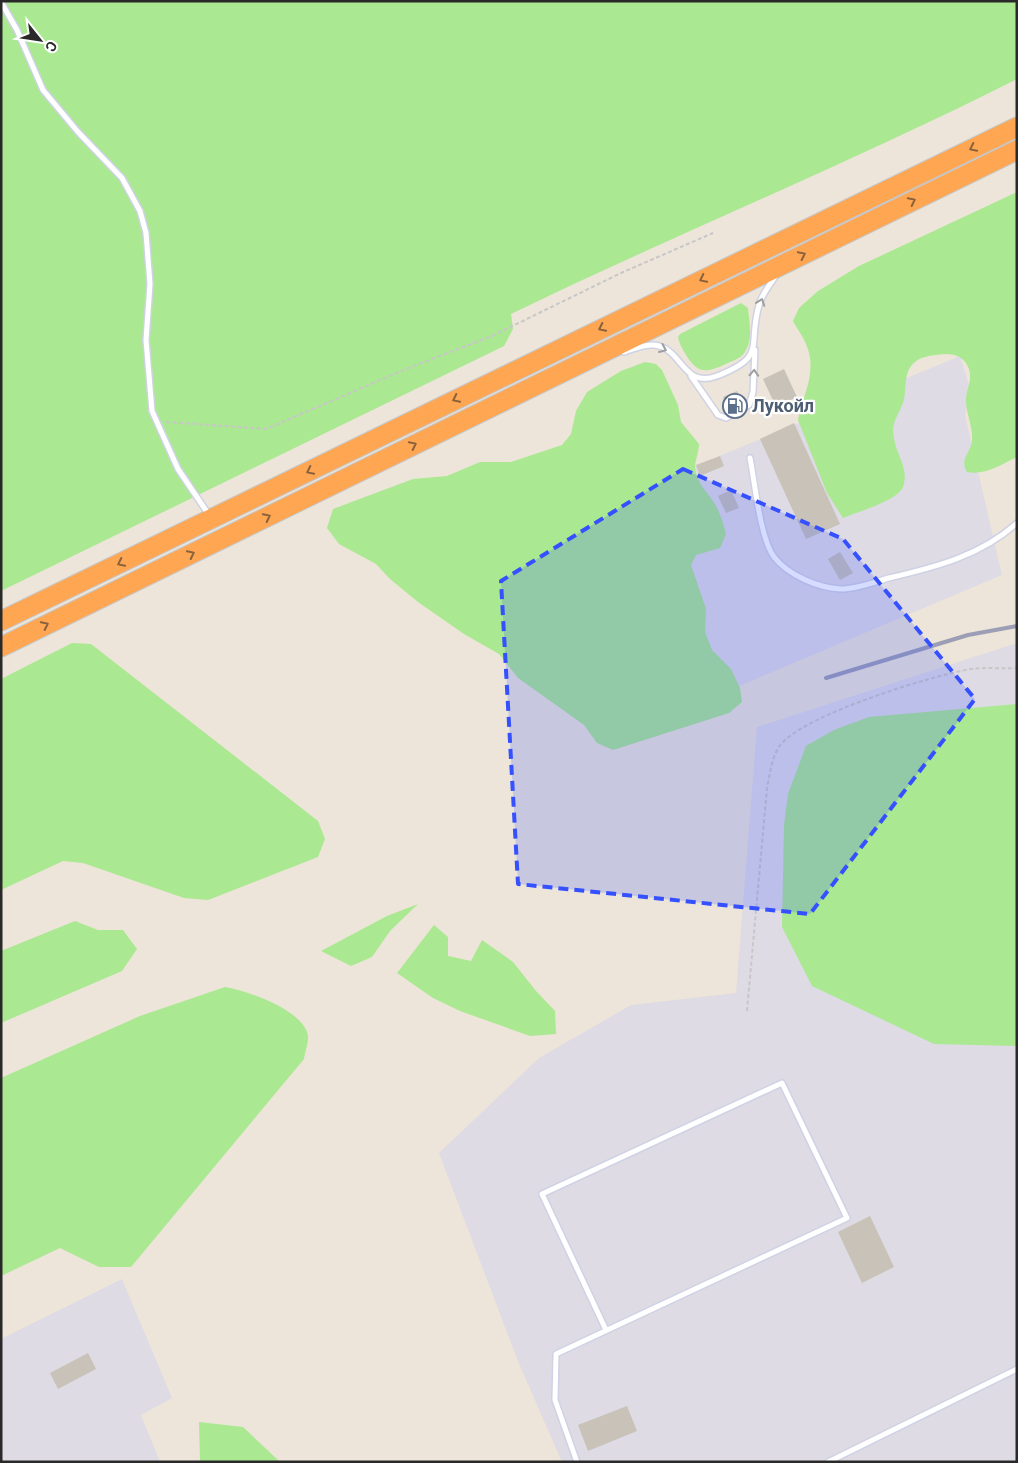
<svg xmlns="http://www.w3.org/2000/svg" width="1018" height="1463" viewBox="0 0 1018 1463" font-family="Roboto,sans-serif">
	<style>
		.industrial { fill: #dedbe4 }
		.green { fill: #aae891 }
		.building { fill: #c8c2b9 }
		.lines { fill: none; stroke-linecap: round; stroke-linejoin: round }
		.lane-casing { stroke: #cfd2e4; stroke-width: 8 }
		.highway-casing { stroke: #c7c7c7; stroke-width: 21 }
		.path { stroke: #c7c7c7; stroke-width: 2; stroke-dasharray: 4 2.5; stroke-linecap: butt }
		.lane { stroke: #fff; stroke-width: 5 }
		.highway { stroke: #ffa652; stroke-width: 19 }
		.rail { stroke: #9c9eb5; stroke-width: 4 }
		.oneway { stroke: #89613b }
		.oneway2 { stroke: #9f9f9f }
		.marked { fill: #3450ff; fill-opacity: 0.2; stroke: #3450ff; stroke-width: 4; stroke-dasharray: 10 6; stroke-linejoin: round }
		.labels { text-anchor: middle; stroke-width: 4.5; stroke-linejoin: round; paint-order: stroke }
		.service-label { font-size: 18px; font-weight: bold; fill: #4e5e75; stroke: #fff; text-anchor: start }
	</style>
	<rect width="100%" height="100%" fill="#ede5d9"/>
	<!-- industrial -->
	<path class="industrial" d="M960,356L970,388L965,415L1002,575L725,692L652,484Z
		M1017,643V1462H562L517,1359L439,1153L539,1058L631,1005L736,993L757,727Z
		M122,1279L172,1398L141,1415L160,1462H1V1339Z"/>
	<!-- green -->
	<path class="green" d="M1,1H1017V79C851,163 678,233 511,314L513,329L504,346L1,591Z
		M1017,192V457C1002,464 984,476 967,472C959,459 971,453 972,440C973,428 967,415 966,403C965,391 973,381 969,369C965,358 957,354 945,354C933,355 918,356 911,366C903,377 907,391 903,403C900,411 894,420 893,428C893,432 894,439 895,443C898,457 909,470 903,487C897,501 857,512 843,518L827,493L798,420C803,394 818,371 806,344C803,336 797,329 793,321L799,308L818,291L859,266Z
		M741,303L748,308C749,321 753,338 746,350C743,357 735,360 728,363C708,372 699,376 686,355C683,349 679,344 678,337L680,334Z
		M645,362L656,364L662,370L678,405L681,422L699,444C699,451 695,461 695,467C697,484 705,489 713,501C720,511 723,523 726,534L720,548L696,555L691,565L706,609L705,632L712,650L731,669L740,688L742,702L729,713L613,750L597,743L584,725L518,678L499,654L464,634L418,602L390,579L376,564L339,544L327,528L333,509L413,479L447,476L480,462H511L562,445L571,434L576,411L587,392L621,371Z
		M72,643L91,644L318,821L325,839L318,857L208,900L184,898L83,863L63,861L1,890V679Z
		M1017,704V1046L934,1044L812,986L782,927L784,825L788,794L806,746L834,730L869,717Z
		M418,904L390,931L372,957L351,966L321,951L387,916Z
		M75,921L98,930H123L137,949L122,971L1,1023V951Z
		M434,925L448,937V956L471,961L482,940L513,962L536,991L555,1011L556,1034L530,1036L460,1011L433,998L397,973Z
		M225,987C248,991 299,1009 307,1032C310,1039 305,1051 304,1059L131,1267H99L60,1248L1,1276V1078L140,1016Z
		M199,1422L243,1427L280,1462H200Z"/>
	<!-- building -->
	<path class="building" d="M784,369L797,397L776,407L763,379Z
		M737,391L742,404L730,411L723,397Z
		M794,423L840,524L806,539L760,439Z
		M720,456L724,466L700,476L696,465Z
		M731,490L739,508L726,513L718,496Z
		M840,552L853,573L840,580L828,559Z
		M870,1216L894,1267L862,1283L838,1232Z
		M88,1353L96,1369L58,1389L50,1373Z
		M627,1406L637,1431L588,1451L578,1425Z"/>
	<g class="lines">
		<defs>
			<path id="lane" d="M1,2L17,30L43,90L78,132L122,178L140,211L146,233L150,284L146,340L152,411L178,469L209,515
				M624,352C634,349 644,344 654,345C683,348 682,389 717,376C768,356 747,347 759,305C762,294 770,285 776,275
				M691,376L718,415L726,418L749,405L753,392L755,350
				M750,458C755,483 760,538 774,557C788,575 818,588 841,589C857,589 874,582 889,578C936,567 980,556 1017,523
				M577,1462L555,1400L556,1354L847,1218L782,1083L542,1194L606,1330
				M828,1462L1017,1369"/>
			<path id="highway" d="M1,621L1017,127
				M1,647L1017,150"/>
		</defs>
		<!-- lane casing -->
		<use href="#lane" class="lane-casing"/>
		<!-- highway casing -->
		<use href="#highway" class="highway-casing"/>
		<!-- path -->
		<path class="path" d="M166,422L266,429L406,369L492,336L621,273L713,233
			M747,1011L767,788C770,773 772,753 783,742C811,713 930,676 971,669C986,667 1002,669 1017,668"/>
		<!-- lane -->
		<use href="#lane" class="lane"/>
		<!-- highway -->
		<use href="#highway" class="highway"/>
		<!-- rail -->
		<path class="rail" d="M826,678L968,635L1017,626"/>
	</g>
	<!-- one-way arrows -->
	<defs><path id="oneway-chevron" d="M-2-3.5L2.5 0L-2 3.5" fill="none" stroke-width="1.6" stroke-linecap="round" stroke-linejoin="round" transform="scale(1.25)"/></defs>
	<g class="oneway">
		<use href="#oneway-chevron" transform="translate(973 148) rotate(154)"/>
		<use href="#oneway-chevron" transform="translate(912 201) rotate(-26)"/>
		<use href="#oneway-chevron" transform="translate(802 255) rotate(-26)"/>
		<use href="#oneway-chevron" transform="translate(703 279) rotate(154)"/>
		<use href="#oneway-chevron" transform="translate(602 328) rotate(154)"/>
		<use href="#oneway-chevron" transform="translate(456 399) rotate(154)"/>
		<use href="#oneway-chevron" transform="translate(413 445) rotate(-26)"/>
		<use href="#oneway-chevron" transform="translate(310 471) rotate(154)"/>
		<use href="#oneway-chevron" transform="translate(267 517) rotate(-26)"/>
		<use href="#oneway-chevron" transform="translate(191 554) rotate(-26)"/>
		<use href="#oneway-chevron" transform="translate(121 563) rotate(154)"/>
		<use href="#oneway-chevron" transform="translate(45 625) rotate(-26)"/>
	</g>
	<g class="oneway2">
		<use href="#oneway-chevron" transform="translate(761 302) rotate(-70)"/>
		<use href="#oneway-chevron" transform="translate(663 349) rotate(24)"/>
		<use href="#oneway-chevron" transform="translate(754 373) rotate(-87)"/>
	</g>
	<!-- marked area -->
	<path class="marked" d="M683,469L843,539L975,699L810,914L518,884L501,581Z"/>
	<!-- icons -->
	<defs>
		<symbol id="fuel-ring" viewBox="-11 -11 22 22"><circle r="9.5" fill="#fff" stroke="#5c6f8a" stroke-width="1.5"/><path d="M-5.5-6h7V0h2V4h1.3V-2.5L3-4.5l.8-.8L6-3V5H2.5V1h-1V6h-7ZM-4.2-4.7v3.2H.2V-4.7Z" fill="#5c6f8a"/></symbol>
	</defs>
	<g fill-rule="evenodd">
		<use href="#fuel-ring" x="721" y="392" width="28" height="28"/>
	</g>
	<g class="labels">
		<!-- service labels -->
		<g class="service-label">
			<text x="752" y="412">Лукойл</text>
		</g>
	</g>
	<!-- border -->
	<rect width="1018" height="1463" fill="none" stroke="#292929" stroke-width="5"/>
	<!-- north arrow -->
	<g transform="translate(40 40) rotate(120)" stroke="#ffffff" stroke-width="4" paint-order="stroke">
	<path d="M0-4L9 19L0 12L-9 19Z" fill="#292929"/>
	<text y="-8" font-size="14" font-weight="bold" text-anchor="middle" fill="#292929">С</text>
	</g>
</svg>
